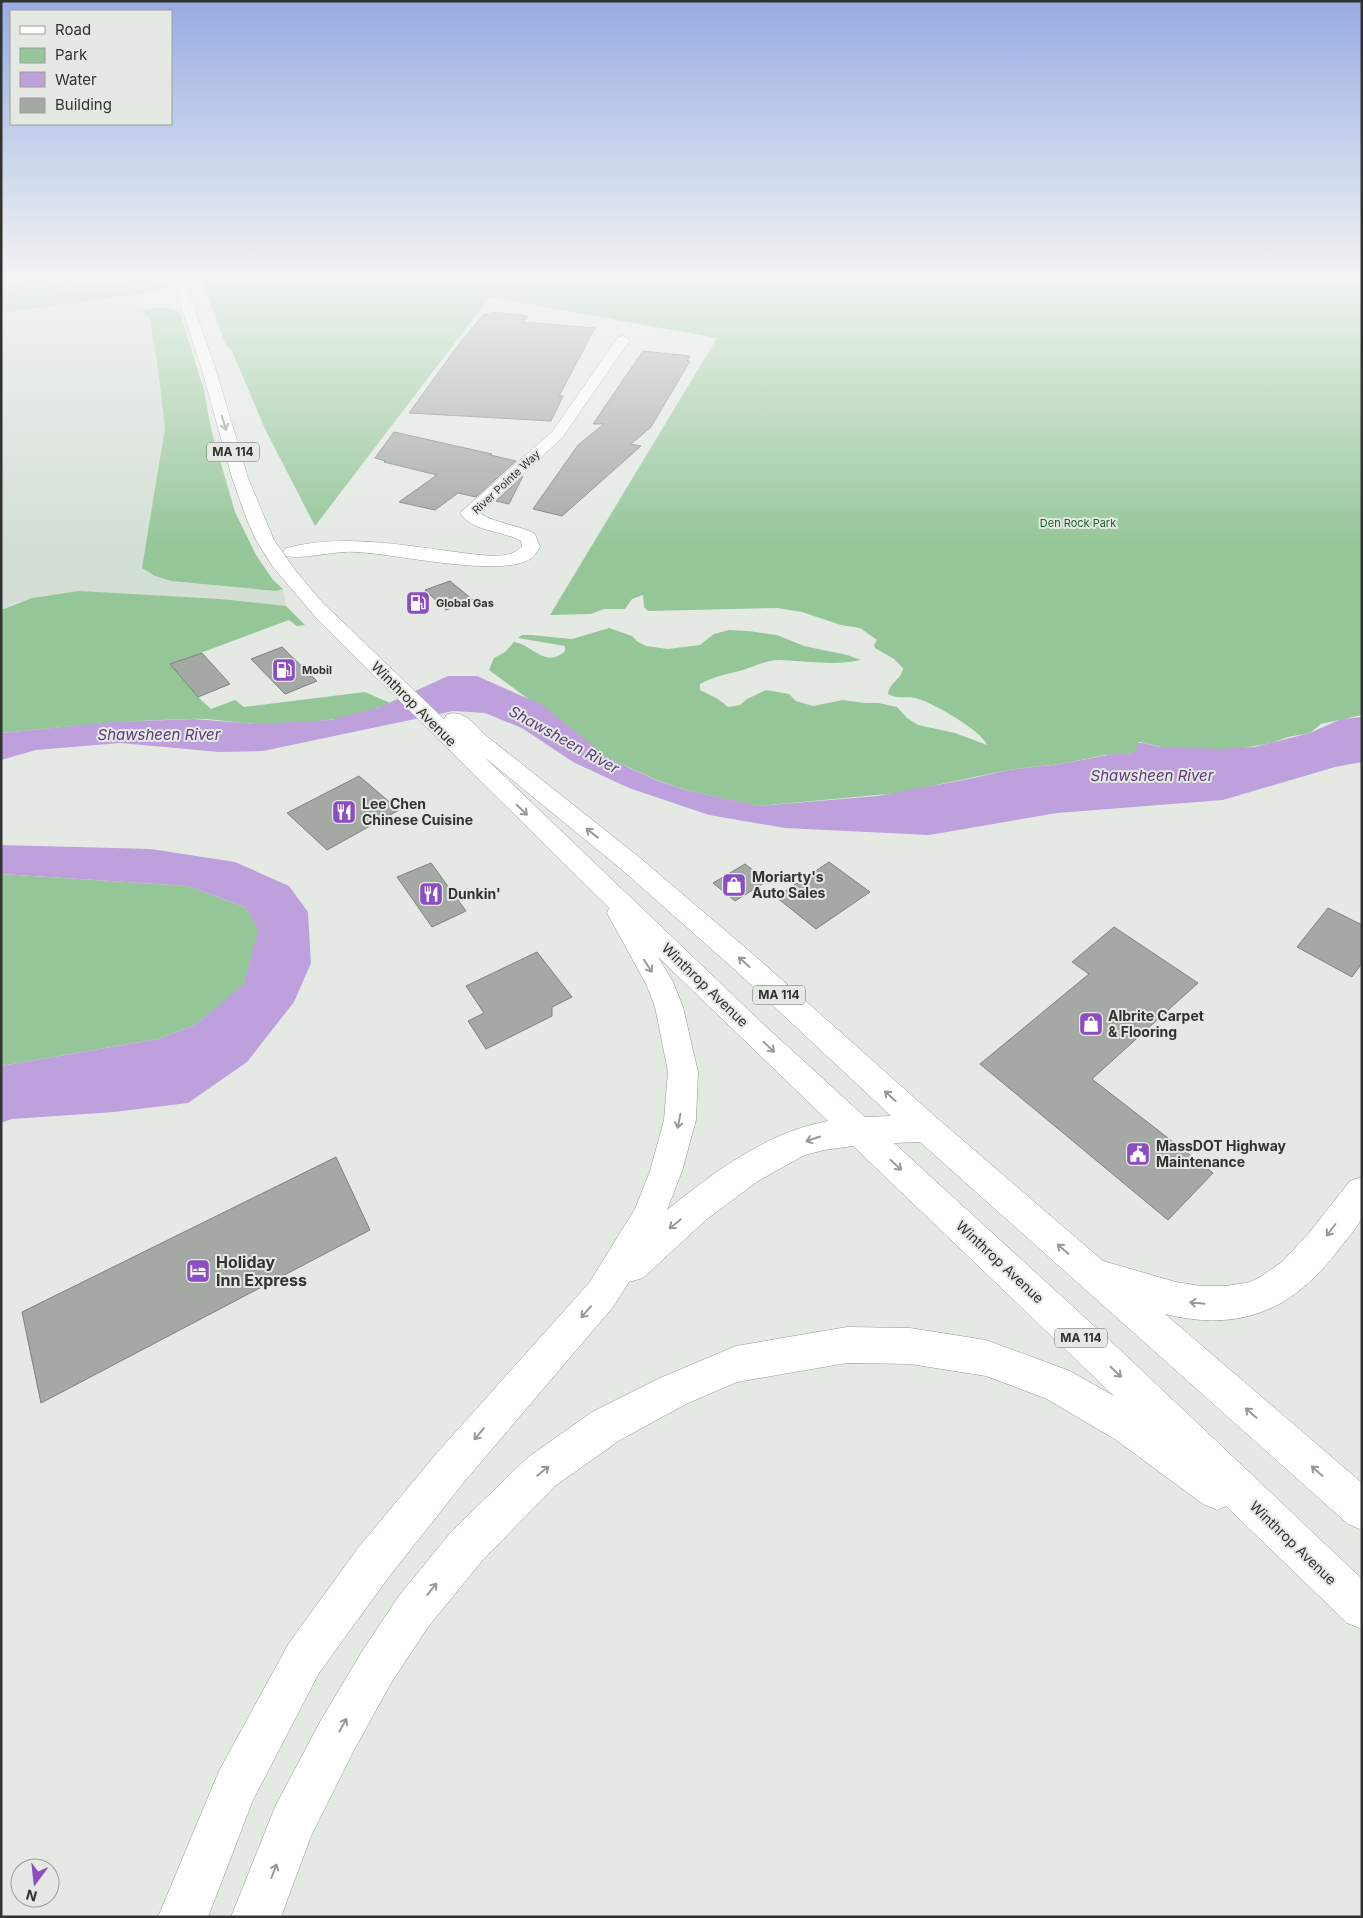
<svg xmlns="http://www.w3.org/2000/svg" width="1363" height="1918" viewBox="0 0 1363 1918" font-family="Inter,sans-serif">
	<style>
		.built { fill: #d3dfd4 }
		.green { fill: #94c698 }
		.water { fill: #bea0dc }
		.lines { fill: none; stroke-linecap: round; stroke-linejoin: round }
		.stream { stroke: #bea0dc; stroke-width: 4.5 }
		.building { fill: #a4a9a4; stroke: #7e837e }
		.minor-casing { stroke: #929792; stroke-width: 1 }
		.highway-casing { stroke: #929792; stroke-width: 1 }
		.minor { fill: #fff; fill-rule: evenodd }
		.highway { fill: #fff; fill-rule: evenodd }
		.oneway { stroke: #989998 }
		.labels { text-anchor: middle; stroke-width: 4; stroke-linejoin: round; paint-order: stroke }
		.far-street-label { font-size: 11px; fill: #303330; stroke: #e4e9e4 }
		.far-park-label { font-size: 11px; fill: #156427; stroke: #e4e9e4 }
		.far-poi-label { font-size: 11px; font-weight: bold; fill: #303330; stroke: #e4e9e4; text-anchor: start }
		.shield { fill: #e4e9e4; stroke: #666a66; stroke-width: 1 }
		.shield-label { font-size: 12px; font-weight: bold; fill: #303330 }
		.street-label { font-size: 14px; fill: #303330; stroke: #e4e9e4 }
		.poi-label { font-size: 14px; font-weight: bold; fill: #303330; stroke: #e4e9e4; text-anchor: start }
		.water-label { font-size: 15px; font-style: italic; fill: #5e377f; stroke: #e4e9e4 }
		.near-poi-label { font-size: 16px; font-weight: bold; fill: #303330; stroke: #e4e9e4; text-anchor: start }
	</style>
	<rect width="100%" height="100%" fill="#e4e9e4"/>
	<!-- built -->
	<path class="built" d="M136,296L140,302L144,310L142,312L148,316L150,322L157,361L165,428L160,455L155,576L171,581L276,591L283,589L286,606L220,599L48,595L12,604L1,610V313Z"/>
	<!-- green -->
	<path class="green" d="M1,276H171L173,285L162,290L135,295L1,313Z
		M201,276H1362V715L1321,724L1310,733L1288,737L1271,743L1238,749H1170L1140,742L1137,743V751L1129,754L1105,755L1061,764L1008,770L898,793L758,806L685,790L657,780L608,758L489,670L494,658L505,652L514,642C533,645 546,669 565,651V646L518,638L522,635H531L572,639L609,628L632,636L638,642L646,646L668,649L700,645L714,634L729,630L748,631L777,635L804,646L847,655L861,660C836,666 806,661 780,660C766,660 756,666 743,670C728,674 715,676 700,684V690L718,699L728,707L740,705L747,699L766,690L789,694L796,701L813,706L843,700L864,703H878L897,707L907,718L918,725L955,733L987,745C981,730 934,704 919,699C908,695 897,700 888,694C889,683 902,679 903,668L894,659L875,648L874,645L877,640L860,628L841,625L802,612L777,608L648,611L644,607L643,595L632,599L625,609H604L591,614L550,615L717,338L490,297L315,526L266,431L231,349L226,346Z
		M148,309C158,307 172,306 180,313L204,390L211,429L235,512L256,555L273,580L283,589L276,591L171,581L155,576L142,568L165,428L157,361L150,322L148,316L142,311Z
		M79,591L220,599L286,606L305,625L297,626L289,620L171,664L198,697L211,709L235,700L244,707L365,692L390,703C351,721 297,725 255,724C234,723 212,718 191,719C127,720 64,727 1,733V610L32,598Z
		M1,874L188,886L245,907L259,929L244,985L195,1025L158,1039L1,1066Z"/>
	<!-- water -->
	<path class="water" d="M448,676H477L542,705L608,758L656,780L685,790L759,806L877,796L969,779L1008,770L1061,764L1113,754H1130L1137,749V743H1144L1160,747L1218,749L1254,747L1310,733L1341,719L1362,717V762L1335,767L1223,800L1057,813L929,835L785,828L709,815L629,788L573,762L522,728L485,713L453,711L263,751L219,752L120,743L36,750L1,760V733L113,722L194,719L255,724L330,720L378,708Z
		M1,845L151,849L235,862L289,886L308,912L311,963L294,1002L247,1062L188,1103L114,1112L12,1119L1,1123V1066L158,1039L195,1025L244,984L258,929L245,907L188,886L1,874Z"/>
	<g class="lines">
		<!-- stream -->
		<path class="stream" d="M205,282H237
			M1,290L57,284L69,286L59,292C87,301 134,283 165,283"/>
	</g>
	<!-- building -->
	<path class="building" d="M491,312L528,316L524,322L595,328L559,396H563L551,421L409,413L459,344L484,314L489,315Z
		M643,351L690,356L687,361H690L651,427L631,444L641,446L562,516L533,509L578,445L604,424H593Z
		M394,432L492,454L490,455L516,461L476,497L458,493L435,510L399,502L437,475L384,462L386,461L375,458Z
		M523,476L509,504L496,501Z
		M450,581L473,600L446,610L425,590Z
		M282,647L317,681L285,694L251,659Z
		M202,653L230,684L198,697L170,664Z
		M359,776L399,810L327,850L287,813Z
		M829,862L870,892L816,929L776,897Z
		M431,863L466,911L432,927L397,877Z
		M745,864L767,881L735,901L713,883Z
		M1328,908L1362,925V963L1352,977L1297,947Z
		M1114,927L1198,983L1092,1079L1213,1173L1168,1220L980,1064L1089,974L1072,962Z
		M537,952L572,997L552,1007V1016L486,1049L468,1021L484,1013L466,986Z
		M336,1157L370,1230L41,1403L22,1312Z"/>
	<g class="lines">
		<defs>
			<path id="minor" d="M623,336L630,340L562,438L480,513C496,524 517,524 535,534L540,547C538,551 534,556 530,559C501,578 396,554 357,552C336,550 304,560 286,556L283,552L286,548C349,532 416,548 480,555C494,556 512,558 522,546L521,541C502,530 474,533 460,513L552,432L618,337Z"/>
			<path id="highway" d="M171,276H183L216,370L248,478L274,540L295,570L322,602L444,719L447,714C464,710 473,723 484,734L639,857L754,955L937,1118L1103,1261L1176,1282L1201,1286H1226L1250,1282L1260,1277L1282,1262L1309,1233L1350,1181L1362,1177C1362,1187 1363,1211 1361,1219C1355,1231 1344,1242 1336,1253C1290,1312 1238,1332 1165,1314L1362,1483V1530L1348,1524L920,1142L894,1143L1116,1346L1362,1579V1629L1347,1623L1226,1506L1217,1510L1203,1504L1116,1440L1047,1399L986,1376L910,1364L847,1363L737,1382L686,1404L620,1440L555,1486L481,1562L428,1627L391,1683L353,1752L311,1836L281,1917H231L275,1807L321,1720L361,1653L398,1597L451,1532L527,1458L592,1412L660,1378L736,1346L847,1327L910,1328L986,1340L1070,1371L1114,1396L853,1146L824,1150L805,1155L758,1181L707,1219L643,1278L629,1282L613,1307L464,1482L388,1578L319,1673L253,1800L208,1917H158L219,1771L289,1643L358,1548L436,1454L589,1283L635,1209L650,1171L664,1120L668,1072L655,1007L646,984L607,913L609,908L318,620L273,567L256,540L247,520L232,478L202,370ZM483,756L621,869L734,969L891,1116L865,1117L761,1022ZM658,957L828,1121C767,1132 714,1172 667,1210L682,1171L696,1120L698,1072L683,1007L673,982Z"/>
		</defs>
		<!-- minor casing -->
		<use href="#minor" class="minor-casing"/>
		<!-- highway casing -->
		<use href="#highway" class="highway-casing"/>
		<!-- minor -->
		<use href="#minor" class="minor"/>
		<!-- highway -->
		<use href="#highway" class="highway"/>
	</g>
	<!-- one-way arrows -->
	<defs><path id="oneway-shaft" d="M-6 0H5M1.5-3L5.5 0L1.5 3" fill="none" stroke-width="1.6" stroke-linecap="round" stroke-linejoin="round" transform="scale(1.25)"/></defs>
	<g class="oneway">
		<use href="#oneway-shaft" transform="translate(224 423) rotate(73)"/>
		<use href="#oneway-shaft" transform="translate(522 810) rotate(44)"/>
		<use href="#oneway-shaft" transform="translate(592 833) rotate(-142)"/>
		<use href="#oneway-shaft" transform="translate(744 962) rotate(-138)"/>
		<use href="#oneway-shaft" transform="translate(648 966) rotate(57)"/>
		<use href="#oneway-shaft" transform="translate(769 1047) rotate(43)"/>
		<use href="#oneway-shaft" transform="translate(890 1096) rotate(-138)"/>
		<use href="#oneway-shaft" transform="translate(679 1121) rotate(101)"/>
		<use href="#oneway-shaft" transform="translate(813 1139) rotate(161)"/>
		<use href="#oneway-shaft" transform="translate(896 1165) rotate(43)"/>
		<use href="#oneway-shaft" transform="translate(675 1224) rotate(141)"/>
		<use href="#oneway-shaft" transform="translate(1331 1230) rotate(127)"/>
		<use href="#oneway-shaft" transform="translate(1063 1249) rotate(-139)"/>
		<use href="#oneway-shaft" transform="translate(1197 1303) rotate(-174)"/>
		<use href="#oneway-shaft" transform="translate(586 1312) rotate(131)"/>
		<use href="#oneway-shaft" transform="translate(1116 1372) rotate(44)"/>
		<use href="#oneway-shaft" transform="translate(1251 1413) rotate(-139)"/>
		<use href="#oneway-shaft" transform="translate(479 1434) rotate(130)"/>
		<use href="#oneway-shaft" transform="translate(543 1471) rotate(-39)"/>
		<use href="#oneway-shaft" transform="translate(1317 1471) rotate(-139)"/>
		<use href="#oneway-shaft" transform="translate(432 1589) rotate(-51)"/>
		<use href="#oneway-shaft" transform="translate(343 1725) rotate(-61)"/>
		<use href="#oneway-shaft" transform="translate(274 1871) rotate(-69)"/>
	</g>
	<!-- sky -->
	<linearGradient id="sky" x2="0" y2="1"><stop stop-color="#97ace3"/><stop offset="0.51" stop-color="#f3f5f3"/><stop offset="1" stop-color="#f3f5f3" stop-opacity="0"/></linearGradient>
	<rect width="1363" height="545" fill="url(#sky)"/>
	<!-- icons -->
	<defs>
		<symbol id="fuel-square" viewBox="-11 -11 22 22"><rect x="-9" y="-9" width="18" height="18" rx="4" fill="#8d4dc2" stroke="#e4e9e4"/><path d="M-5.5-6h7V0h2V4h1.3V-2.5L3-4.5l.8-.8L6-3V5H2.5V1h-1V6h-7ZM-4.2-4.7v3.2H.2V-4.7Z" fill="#fff"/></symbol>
		<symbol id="restaurant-square" viewBox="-11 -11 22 22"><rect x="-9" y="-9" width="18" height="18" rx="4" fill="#8d4dc2" stroke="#e4e9e4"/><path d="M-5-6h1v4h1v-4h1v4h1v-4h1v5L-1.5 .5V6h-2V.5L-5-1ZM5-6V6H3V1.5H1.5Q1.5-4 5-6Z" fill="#fff"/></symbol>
		<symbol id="shop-square" viewBox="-11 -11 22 22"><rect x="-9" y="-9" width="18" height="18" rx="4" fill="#8d4dc2" stroke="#e4e9e4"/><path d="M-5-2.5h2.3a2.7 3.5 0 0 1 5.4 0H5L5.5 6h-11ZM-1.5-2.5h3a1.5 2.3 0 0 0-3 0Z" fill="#fff"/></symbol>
		<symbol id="civic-square" viewBox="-11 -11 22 22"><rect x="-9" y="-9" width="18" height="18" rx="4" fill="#8d4dc2" stroke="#e4e9e4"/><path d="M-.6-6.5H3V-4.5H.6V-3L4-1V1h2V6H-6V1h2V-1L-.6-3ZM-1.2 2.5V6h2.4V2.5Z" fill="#fff"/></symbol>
		<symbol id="hotel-square" viewBox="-11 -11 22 22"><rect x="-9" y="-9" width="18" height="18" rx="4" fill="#8d4dc2" stroke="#e4e9e4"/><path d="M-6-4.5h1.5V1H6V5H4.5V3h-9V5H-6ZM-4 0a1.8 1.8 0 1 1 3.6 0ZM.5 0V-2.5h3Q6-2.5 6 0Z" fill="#fff"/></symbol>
	</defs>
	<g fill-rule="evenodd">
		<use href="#fuel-square" x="404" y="589" width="28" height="28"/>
		<use href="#fuel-square" x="270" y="656" width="28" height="28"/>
		<use href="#restaurant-square" x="330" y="798" width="28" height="28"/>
		<use href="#shop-square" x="720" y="871" width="28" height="28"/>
		<use href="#restaurant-square" x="417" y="880" width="28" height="28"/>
		<use href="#shop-square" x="1077" y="1010" width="28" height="28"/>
		<use href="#civic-square" x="1124" y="1140" width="28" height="28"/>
		<use href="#hotel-square" x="184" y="1257" width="28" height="28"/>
	</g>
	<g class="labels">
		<!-- far-street labels -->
		<g class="far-street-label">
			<text transform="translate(506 482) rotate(-43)" y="4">River Pointe Way</text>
		</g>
		<!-- far-park labels -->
		<g class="far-park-label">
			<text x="1078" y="527">Den Rock Park</text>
		</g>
		<!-- far-poi labels -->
		<g class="far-poi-label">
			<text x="436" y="607">Global Gas</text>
			<text x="302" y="674">Mobil</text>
		</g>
		<!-- shield labels -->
		<g class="shield">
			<rect x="207" y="442.5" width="52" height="19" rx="4"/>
			<rect x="753" y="985.5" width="52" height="19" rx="4"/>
			<rect x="1055" y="1328.5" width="52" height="19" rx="4"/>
		</g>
		<g class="shield-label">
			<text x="233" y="456">MA 114</text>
			<text x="779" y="999">MA 114</text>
			<text x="1081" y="1342">MA 114</text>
		</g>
		<!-- street labels -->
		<g class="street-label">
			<text transform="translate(414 704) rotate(45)" y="5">Winthrop Avenue</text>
			<text transform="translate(705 985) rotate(44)" y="5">Winthrop Avenue</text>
			<text transform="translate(1000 1262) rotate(43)" y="5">Winthrop Avenue</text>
			<text transform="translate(1293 1543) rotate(44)" y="5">Winthrop Avenue</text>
		</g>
		<!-- poi labels -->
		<g class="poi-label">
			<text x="362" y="809">Lee Chen<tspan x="362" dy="16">Chinese Cuisine</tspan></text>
			<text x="752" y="882">Moriarty's<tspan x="752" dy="16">Auto Sales</tspan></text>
			<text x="448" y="899">Dunkin'</text>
			<text x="1108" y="1021">Albrite Carpet<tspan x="1108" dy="16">&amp; Flooring</tspan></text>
			<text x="1156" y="1151">MassDOT Highway<tspan x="1156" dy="16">Maintenance</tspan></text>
		</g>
		<!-- water labels -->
		<g class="water-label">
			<text x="159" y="740">Shawsheen River</text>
			<text transform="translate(564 740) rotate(29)" y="5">Shawsheen River</text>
			<text x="1152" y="781">Shawsheen River</text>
		</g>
		<!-- near-poi labels -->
		<g class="near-poi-label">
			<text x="216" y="1268">Holiday<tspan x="216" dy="18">Inn Express</tspan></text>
		</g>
	</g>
	<!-- border -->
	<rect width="1363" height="1918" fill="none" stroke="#303330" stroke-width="5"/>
	<!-- legend -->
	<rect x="10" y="10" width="162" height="115" fill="#e4e9e4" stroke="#9ca09c"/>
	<rect x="20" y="26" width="25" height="8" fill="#ffffff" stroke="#9ca09c"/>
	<text x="55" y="35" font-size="15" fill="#303330">Road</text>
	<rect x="20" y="48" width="25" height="15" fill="#94c698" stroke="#9ca09c"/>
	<text x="55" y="60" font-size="15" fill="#303330">Park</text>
	<rect x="20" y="72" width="25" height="15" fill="#bea0dc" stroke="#9ca09c"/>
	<text x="55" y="85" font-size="15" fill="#303330">Water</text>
	<rect x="20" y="98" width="25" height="15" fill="#a4a9a4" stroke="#9ca09c"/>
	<text x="55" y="110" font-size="15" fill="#303330">Building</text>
	<!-- north arrow -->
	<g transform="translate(35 1883) rotate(195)"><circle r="24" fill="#e4e9e4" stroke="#9ca09c"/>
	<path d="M0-4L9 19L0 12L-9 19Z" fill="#8d4dc2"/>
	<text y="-8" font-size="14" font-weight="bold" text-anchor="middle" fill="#303330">N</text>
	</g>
</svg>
